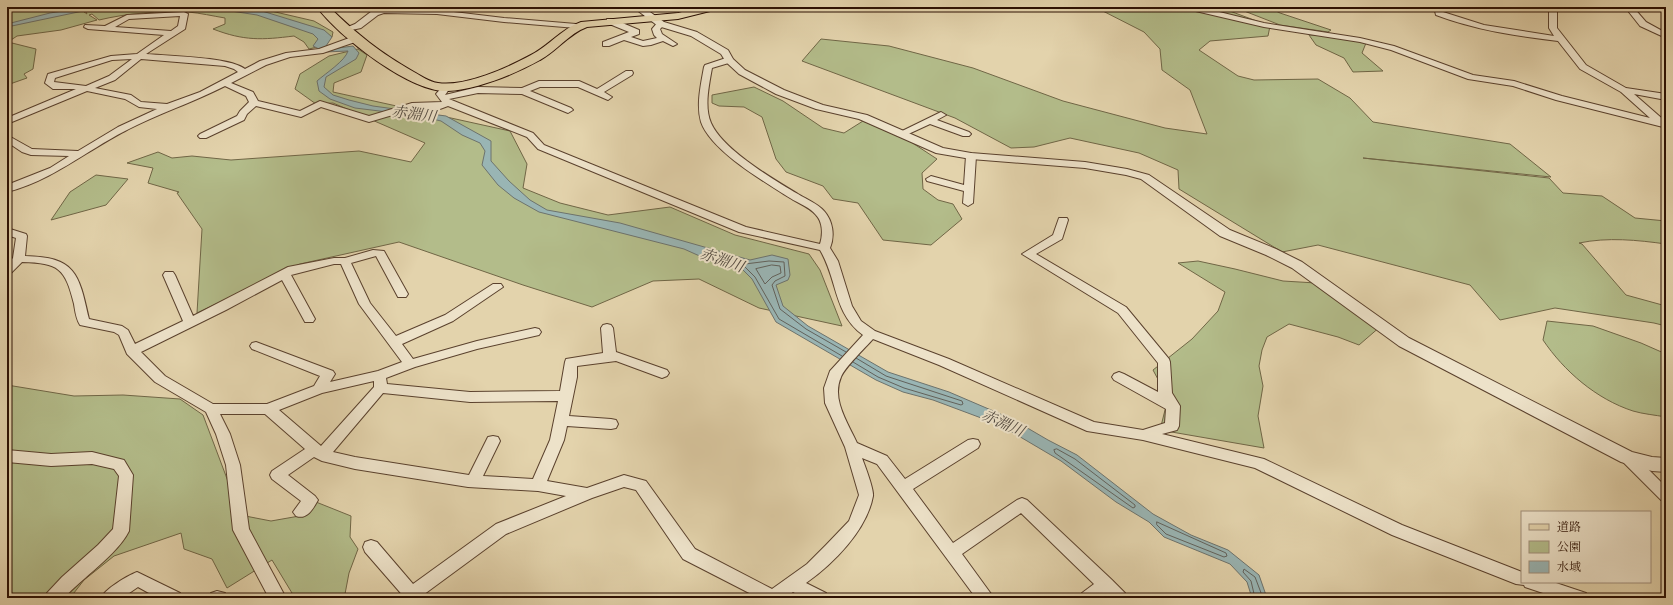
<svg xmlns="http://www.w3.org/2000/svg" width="1673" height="605" viewBox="0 0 1673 605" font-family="'Libre Bodoni','Noto Serif JP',serif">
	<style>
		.green { fill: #b3bc8a; stroke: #706646 }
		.water { fill: #99b5b4; stroke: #6d736d }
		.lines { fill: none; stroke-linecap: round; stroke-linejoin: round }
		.shore { stroke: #62625c; stroke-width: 1 }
		.minor-casing { stroke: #5a412d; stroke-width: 2 }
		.tertiary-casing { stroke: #5a412d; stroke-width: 2 }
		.primary-casing { stroke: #2c1003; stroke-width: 2 }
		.minor { fill: #ede2c9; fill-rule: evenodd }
		.tertiary { fill: #ede2c9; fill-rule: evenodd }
		.primary { fill: #e3d3ac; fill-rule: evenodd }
		.labels { text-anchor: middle; stroke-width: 4; stroke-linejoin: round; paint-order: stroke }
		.water-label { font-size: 15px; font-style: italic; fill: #524a41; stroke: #ede2c9 }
	</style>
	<rect width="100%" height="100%" fill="#e3d3ac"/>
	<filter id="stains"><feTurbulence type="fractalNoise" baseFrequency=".005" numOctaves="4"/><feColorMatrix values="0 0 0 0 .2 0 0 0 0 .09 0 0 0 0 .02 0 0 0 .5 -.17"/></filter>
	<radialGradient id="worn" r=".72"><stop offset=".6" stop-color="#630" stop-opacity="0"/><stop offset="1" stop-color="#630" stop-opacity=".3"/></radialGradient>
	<!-- green -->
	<path class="green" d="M7,7H81L80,9L87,14L85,10L90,7H254L314,21L333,32L332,37L317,47L309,49L304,42L294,36C262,40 244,41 213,29L225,24V18C213,16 200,13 188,12C159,11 128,13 99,20L92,14L89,15L97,20L61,30L17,36L8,42L36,49L33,69L24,74L27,78L7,85Z
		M1095,7H1219L1270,26L1268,36L1210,41L1199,50L1238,76L1254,80L1318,79L1350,98L1373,122L1510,144L1551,177L1363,158L1549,178L1563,193L1602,196L1635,218L1666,221V244C1637,240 1608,237 1579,243L1582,244L1626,295L1666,306V326L1654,323L1555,308L1500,320L1470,285L1318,245L1282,252L1179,189L1178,170L1139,153L1070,138L1034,147L1011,148L955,118L802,61L821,39L889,46L973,68L1063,101L1165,128L1207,134L1190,90L1162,70L1160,49L1144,32Z
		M1234,7H1268L1280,13L1331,30L1328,32L1280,25Z
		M1309,35H1327L1366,43L1362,53L1383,71L1353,72L1344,58L1316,45Z
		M358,49L367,55L361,72L334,83L333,92L510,131L527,164L523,188L560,203L608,215L670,207L735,235L809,254L820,270L842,326L759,308L699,279L653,281L592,307L523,285L399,242L300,264L197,313L202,229L177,193L179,192L148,183L153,168L127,163L158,152L172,158L192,156L231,160L359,151L411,162L425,143L333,103L316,104L295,89L300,74L329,56Z
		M754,87L783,101L823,128L844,133L863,121L911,142L937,159L922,173L923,189L938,200L953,204L962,219L931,245L883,240L858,203L833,199L823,186L786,172L776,159L762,117L744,107L719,106L712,103V95Z
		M96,175L128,179L106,205L51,220L70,192Z
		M1198,261L1235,269L1283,281L1316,283L1381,326L1359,345L1338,337L1289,324L1267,337L1262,350L1259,366L1263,386L1258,416L1264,448L1160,430L1168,398L1153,370L1192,339L1218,311L1225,292L1178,263Z
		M1547,321L1593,326L1641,343L1666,354V417C1655,415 1643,414 1633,411C1596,399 1564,371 1543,340Z
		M7,385L74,396L123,395L180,399L203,415L229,484L235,514L271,521L305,515L316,502L351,516L350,537L358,549L349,573L345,594L347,598H295L272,560L227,588L212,559L184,549L181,533L114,556L84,580L70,598H7Z"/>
	<!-- water -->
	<path class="water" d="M80,7H89L83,11L7,27V24L50,13L75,9Z
		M183,7H249L324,30L332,37L326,46L338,48L353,46L359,53L356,59L326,77L324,87L333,95L349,100L373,106L446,116L491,141V161L509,181L530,200L547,210L620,223L750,260L772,255L788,259L790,275L788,280L776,285L783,306L808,326L888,372L949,392L1012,419L1048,440L1077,455L1153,514L1191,535L1228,550L1259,575L1267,598H1252L1247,582L1230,564L1164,537L1149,522L1116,502L1061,461L1000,425L933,400L903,392L876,380L776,322L752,279L742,269L713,262L684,249L539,212L514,198L498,185L482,165L485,151L480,143L462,135L441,121L420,116L355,108L330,99L319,91L317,81C326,73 345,61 348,51L325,52L313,46L318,39L313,34L257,15L218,9Z"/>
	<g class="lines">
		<!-- shore -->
		<path class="shore" d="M711,252L729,258L730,260L728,262L709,255Z
			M772,265L780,266L781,273L772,277L765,284L756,269Z
			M842,356L779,319L755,277L744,266L745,264L769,261L784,262L785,276L775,281L772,285L780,309L806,329L846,352
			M853,362L878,377L904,388L961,405L963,404L962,401L886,376L856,358
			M1057,449L1075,459L1135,505V507L1133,508L1123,501L1055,453L1054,450Z
			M1157,522L1226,553L1227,556L1224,557L1166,534L1157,525Z
			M1255,598L1251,581L1243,572L1244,569L1255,577L1263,598"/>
		<defs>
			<path id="minor" d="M1186,7H1199L1264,23L1360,38L1394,46L1473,75L1514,81L1562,96L1650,118L1621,92L1580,69L1558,41C1516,36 1476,30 1436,15L1434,7H1442L1443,12L1484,25L1554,36L1549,28V7H1557V28L1586,65L1626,88L1666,94V100L1634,94L1666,122V126L1663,127L1556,100L1513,86L1468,79L1391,50L1360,42L1264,27L1187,9Z
				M1625,7H1633L1646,22L1666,33V38L1640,26Z
				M384,9L437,10L504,18L576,24L580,26L576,28L504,22L437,14L384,13L378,15L361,28L347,31L343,29L355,24L372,11Z
				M184,12L188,14L185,29L146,54C168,56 230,57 245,69L260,61L286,53L319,49L352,37H358V41L323,53L290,57L266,65L231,83L253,92L258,101L300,111L320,101L369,116L412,103L442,102L436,94L443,86L446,85L450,88L445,95L478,87L522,88L539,81H579L597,89L626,71H632L633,73L632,75L604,92L612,97L608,100L578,87H540L530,91L571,108L573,110L568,113L522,94L478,93L449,99L533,133L544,145L746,227L820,244C823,235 823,222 816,215C811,208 798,203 790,198C765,182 711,151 701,122C696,105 701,84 704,67L705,65L726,58H732L733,60L732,62L712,68C709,85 704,107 711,123C723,150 773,179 798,194C806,199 818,204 824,211C833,221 835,236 830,248L838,261L852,306L861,321L875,331L949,359L1094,422L1143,430L1165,423L1166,409L1114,380L1112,377L1114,374L1119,372L1124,374L1158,392V363L1118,313L1022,254L1053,235L1059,218H1067L1068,220L1062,239L1036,254L1126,307L1169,359L1170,362L1172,393L1180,406L1179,426L1177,430L1162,434L1264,459L1402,525L1522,572V582H1553L1586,593L1588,598H1558L1525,587L1524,585L1516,584L1392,535L1255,468L1143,440L1087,431L939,365L873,339C865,348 845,367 841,377C831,399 848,423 857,443L887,456L905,479L968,440L973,439L978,440L980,444L978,448L913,489L953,543L1017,500L1022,498L1027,500L1112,580L1125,593L1127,598H1108L1105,595L1101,598H1080L1082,593L1094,584L1021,513L962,554L994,598H976L877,464L862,458C865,466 874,489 873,496C867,530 833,564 806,583L826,593L828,598H804L793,592L785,598H759L683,559L636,490L624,487L592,498L506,534L419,598H405L365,552L363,547L365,542L371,540L377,542L413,584L496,524L566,496L538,491L468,487L355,469L322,461L314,457L288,475L315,496L318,500C313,509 307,520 296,516L293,512L301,501L272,479L270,475L272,471L305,449L265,414H220L230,434L240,465L249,529L286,598H269L233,530L226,465L216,434L206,412L155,382L127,354L119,335L114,332L80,325C76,319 75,310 74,304C65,268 59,263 22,262L11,273L7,274V264L13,258L16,238L7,235V228L26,234L27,236L25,256C76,257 79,274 89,319L122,326L128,330L135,344L183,321L163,275L165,272H173L175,275L193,316L288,267L334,258H345L373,250L384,251L408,294L406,297H398L376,256L351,263L370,303L396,336L445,315L493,284H501L503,287L453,321L402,344L413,359L477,341L535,328L539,329L541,332L539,335L477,349L415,367L386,378L387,384L470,392L560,391L565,362L566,359L603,353L601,328L603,325L607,324L611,325L613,328L616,352L667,370L669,373L667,376L662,378L616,361L577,366V377L569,416L611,419L616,420L618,424L616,428L611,429L567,426L564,440L547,481L587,488L624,475L646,481L695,549L772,589L807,564L826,545L849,521L859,495L845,447L825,403L824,388L830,371L863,335C833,313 838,280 820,250L739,232L538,149L527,137L448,106L440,109H413L369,122L321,107L301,117L256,106L247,114L244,120L206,138H200L198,136L200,134L237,116L240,111L249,102L246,96L225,86C192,103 157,114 125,131C86,151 51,181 7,192V185L50,168L69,156L31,155L22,152L7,142V135L32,149L78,151L118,127L157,109L139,107L125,99L87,91L7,124V118L76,89H53L45,83L48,74L111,56L137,54L164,35L88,29L84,27L85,25L105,26L127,15ZM180,16L178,26L171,31L115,27L129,19ZM132,59L109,76L86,86L54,82L55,78L112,60ZM141,59L225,66L234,69L238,72L200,92L167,104L141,102L131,95L95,88L115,80ZM334,264H341L359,304L402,362L378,371L330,382L335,374L333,371L256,342L252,343L250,346L252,349L320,376L314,386L267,404H213L165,376L141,352L226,310L282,280L305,322H313L315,319L291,275ZM374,381V387L321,446L279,410L322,393ZM383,393L470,402L558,401L550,440L533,479L483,476L500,441L498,437L493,436L488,437L469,475L355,457L333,452Z
				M607,19H613L639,30V34L631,37L643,41L657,38L654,35L652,29L658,22H664L665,24L660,29L662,34L677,44L673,46L663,41L651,45L643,46L624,40L609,46H603V42L629,32L607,23Z
				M941,112L946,115L937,120L969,132L971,134L969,136H963L930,124L904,136H898L896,134Z
				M971,153L976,156L973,203L968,206L963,203L964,191L927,181L926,179L931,176L964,185L966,156Z
				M7,450L51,454L92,452L124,460L133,475L129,531C117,555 82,578 64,598H45L47,593L62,577L98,545L113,529L119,476L114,469L92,464L51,466L7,462Z
				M1627,451L1632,453L1666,487V502L1661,500L1622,461L1620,457L1622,453Z
				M137,572L180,593L182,598H158L138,587L122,598H101C105,589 127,576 137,572Z
				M217,591L225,593L227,598H209L211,593Z"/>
			<path id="tertiary" d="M633,7H643L664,22L697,32L728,50L733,59L745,70L784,90L823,105L867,115L943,148L971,153L1085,162L1127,169L1149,175L1230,230L1276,249L1302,262L1409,338L1632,452L1652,457L1666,458V472L1652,471L1621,462L1399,346L1292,268L1266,255L1220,236L1141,179L1126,175L1085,168L971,159L936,153L859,119L816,109L776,94L739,74L726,62L721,54L691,36L658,26Z"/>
			<path id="primary" d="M317,7H329C358,35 379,52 414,72C421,76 430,82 438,83C465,87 507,68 531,55C549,46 561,29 581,22L678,13L701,7H720L718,9L678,19L587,27C568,34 557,51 540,60C515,74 476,90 448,91C411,93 338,36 317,7Z"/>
		</defs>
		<!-- minor casing -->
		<use href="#minor" class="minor-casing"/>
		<!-- tertiary casing -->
		<use href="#tertiary" class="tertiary-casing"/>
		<!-- primary casing -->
		<use href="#primary" class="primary-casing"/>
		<!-- minor -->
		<use href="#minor" class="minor"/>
		<!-- tertiary -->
		<use href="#tertiary" class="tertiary"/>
		<!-- primary -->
		<use href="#primary" class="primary"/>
	</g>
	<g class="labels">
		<!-- water labels -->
		<g class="water-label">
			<text transform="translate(414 114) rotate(7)" y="5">赤淵川</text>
			<text transform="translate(722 260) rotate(19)" y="5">赤淵川</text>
			<text transform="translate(1003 423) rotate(24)" y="5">赤淵川</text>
		</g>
	</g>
	<!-- margin -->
	<rect width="1673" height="605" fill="none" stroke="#e3d3ac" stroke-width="24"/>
	<rect x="8" y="8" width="1657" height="589" fill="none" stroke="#2c1003" stroke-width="2"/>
	<rect x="12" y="12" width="1649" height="581" fill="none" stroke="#2c1003"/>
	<!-- legend -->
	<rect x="1521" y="511" width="130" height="72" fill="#ede2c9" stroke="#a08e7a"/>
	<rect x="1529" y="524" width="20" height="6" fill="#e3d3ac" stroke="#a08e7a"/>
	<text x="1557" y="531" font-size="12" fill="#2c1003">道路</text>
	<rect x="1529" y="541" width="20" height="12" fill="#b3bc8a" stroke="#a08e7a"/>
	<text x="1557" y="551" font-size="12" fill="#2c1003">公園</text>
	<rect x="1529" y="561" width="20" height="12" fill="#99b5b4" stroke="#a08e7a"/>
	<text x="1557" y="571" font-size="12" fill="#2c1003">水域</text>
	<rect width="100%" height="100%" filter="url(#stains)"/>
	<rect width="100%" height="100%" fill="url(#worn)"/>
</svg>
